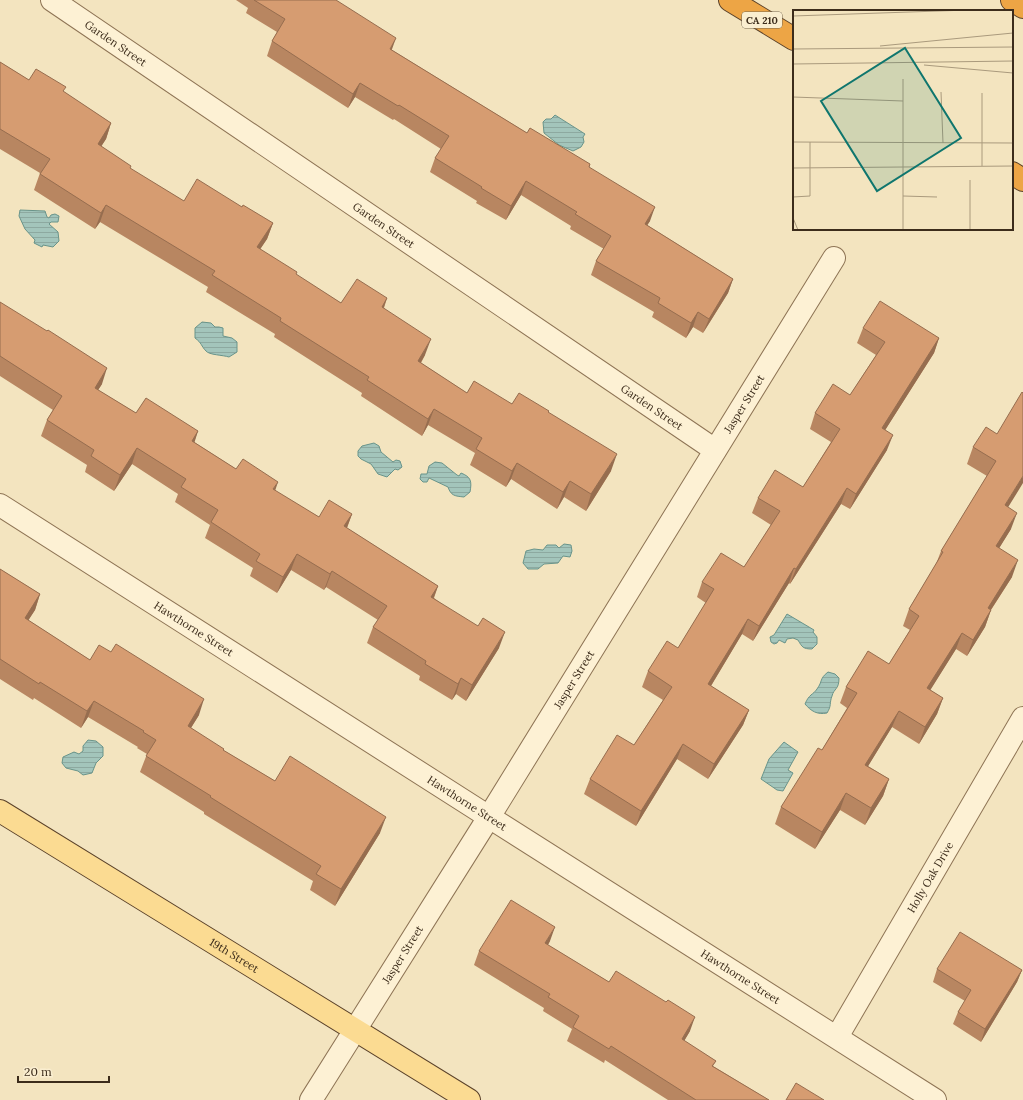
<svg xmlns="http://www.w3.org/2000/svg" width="1023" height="1100" viewBox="0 0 1023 1100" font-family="Lora,serif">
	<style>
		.water { fill: url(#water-rules); stroke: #69948a }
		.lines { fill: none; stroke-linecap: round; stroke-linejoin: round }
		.minor-casing { stroke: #8e7455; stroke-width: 24 }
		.major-casing { stroke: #5b422a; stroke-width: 24 }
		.highway-casing { stroke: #5b422a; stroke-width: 24 }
		.minor { stroke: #fdf1d4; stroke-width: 22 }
		.major { stroke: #fbdb92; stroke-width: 22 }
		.highway { stroke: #eda545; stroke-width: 22 }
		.wall { fill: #b88661 }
		.shaded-wall { fill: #966d4f }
		.building { fill: #d69c71; stroke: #966d4f }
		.labels { text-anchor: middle; stroke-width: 4; stroke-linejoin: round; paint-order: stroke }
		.shield { fill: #faeed0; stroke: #756651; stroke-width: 1 }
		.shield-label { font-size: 10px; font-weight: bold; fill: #3c2c1b }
		.street-label { font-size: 11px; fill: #3c2c1b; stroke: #faeed0 }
		.inset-road { fill: none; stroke: #aa9a7d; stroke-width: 1 }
		.view { fill: #0f766e; fill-opacity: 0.15; stroke: #0f766e; stroke-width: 2 }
		.inset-edge { fill: none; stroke: #3c2c1b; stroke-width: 2 }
	</style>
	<defs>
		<pattern id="water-rules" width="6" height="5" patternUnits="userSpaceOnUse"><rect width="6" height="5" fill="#a3c5bb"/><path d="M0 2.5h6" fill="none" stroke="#8da9a0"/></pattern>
	</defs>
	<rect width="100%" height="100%" fill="#f3e4bf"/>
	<!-- water -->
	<path class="water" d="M555,115L585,134L583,137L584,142L581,147L573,151L559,145L544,133L543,122L546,119H551Z
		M20,210L45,211L47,217L49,218L51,215L55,214L59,216L58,222H51L49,224L58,232L59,241L53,247L43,245L42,247L34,243L35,240L25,229L19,216Z
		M202,322L211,323L215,327H219L223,328V336L232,338L237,342V352L229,357C223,355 209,355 206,351C201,346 202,343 195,338V328Z
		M374,443L379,446L381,452L393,462L396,460L400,461L402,467L398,470L395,469L387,477L378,474L371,464L361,459L358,456V451L362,446Z
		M435,462L442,463L457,475L459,476L461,473C471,477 472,481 470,492L464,497C455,496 451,496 448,487L429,478L427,482H423L420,479L421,474H427L429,466Z
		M564,544L571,545L572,551L570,557L563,556L558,563L544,564L538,569H528L523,563L526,551L534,549L543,550L547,545H556L559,548Z
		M787,614L814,630L813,632L817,637V644L812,649C803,649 802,647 798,640L793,638L787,639L785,643L779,640L777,643L774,644L771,642L770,637L774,635Z
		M828,672L835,674L839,678C839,690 834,688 832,696C829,704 832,705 827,713C817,715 811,711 805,704C809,694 813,695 817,689C823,681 819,679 828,672Z
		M88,740L96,741L103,747V756L96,763L92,773L83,775L78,771L66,768L62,763L63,757L74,752L79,754L83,751V746Z
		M784,742L798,752L788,770L793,773L783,791L777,790L761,779L769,759Z"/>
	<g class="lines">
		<defs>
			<g id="minor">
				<path id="s1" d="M52,0L715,450"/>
				<path id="s2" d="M0,505L489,817L935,1100"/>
				<path id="s3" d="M837,1037L1023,718"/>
				<path id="s4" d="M311,1100L489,817L834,258"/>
			</g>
			<g id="major">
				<path id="s5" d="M0,811L469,1100"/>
			</g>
			<path id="highway" d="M730,0L794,39
				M1012,0L1023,7
				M1012,173L1023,180"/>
		</defs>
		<!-- minor casing -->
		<use href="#minor" class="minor-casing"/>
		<!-- major casing -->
		<use href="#major" class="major-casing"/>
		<!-- highway casing -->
		<use href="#highway" class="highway-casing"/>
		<!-- minor -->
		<use href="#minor" class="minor"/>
		<!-- major -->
		<use href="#major" class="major"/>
		<!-- highway -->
		<use href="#highway" class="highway"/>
	</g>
	<!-- wall -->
	<path class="wall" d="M236,0H336L392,50L527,133L590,164L589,168L650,221L647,225L733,279L728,293L703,333L693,327L686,338L652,317L654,312L591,275L596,261L604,249L570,229L571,226L521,195L506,220L476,203L477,201L430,172L435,158L441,149L394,119L393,120L355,97L348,108L267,56L272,41L277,32L246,13L248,8Z
		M0,62L29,80L64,92L111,123L106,139L101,146L130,169L184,201L242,207L273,223L267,239L260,249L296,275L341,303L387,298L384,308L425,355L421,363L467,393L512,404L549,411L548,412L611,471L586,511L564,497L557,509L511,479L506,487L470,465L475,453L428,425L422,436L361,396L362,393L274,337L275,334L206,292L208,287L100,222L95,229L34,190L40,173L0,149Z
		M0,302L102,384L98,390L136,413L198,431L194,442L236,469L275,491L319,517L352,514L347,528L438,586L434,598L499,648L466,701L456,694L452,700L419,680L420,676L367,643L373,627L378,620L326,587L324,590L291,570L277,593L250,576L253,568L205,538L210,525L175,502L178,494L132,464L114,491L85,472L87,465L41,436L47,420L53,410L0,376Z
		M863,328L939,338L934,353L885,430L887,450L850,509L841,504L790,584L789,583L753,641L742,634L711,686L749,710L743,725L708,779L677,759L636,826L584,794L590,779L634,745L663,700L642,687L648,671L678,648L706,603L697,597L702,582L744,567L771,525L752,513L758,498L803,487L831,442L810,429L815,413L850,395L876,355L857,343Z
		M997,434L1011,529L999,548L1012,577L991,610L985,627L967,656L956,649L930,690L943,698L937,714L919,744L892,727L868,766L889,779L883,796L865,825L840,810L815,849L775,824L781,807L822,750L847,708L840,703L846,687L889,664L910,630L903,626L909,609L936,564L941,551L987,476L967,464L973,447Z
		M0,569L40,594L35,610L28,620L90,660L199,715L191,728L223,750L275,781L380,833L335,906L310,890L313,881L204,814V812L140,772L147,754L137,748L138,747L88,717L81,728L34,698L33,700L0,679Z
		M550,941L548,945L690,1031L684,1041L716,1061L713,1066L769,1100H668L605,1060L604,1063L567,1041L572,1029L543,1011L544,1008L474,965L479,951Z
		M937,969L1022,970L1017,982L981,1042L953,1024L958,1012L965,1001L933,982Z"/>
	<!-- shaded-wall -->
	<path class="shaded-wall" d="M396,38L391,52L390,49Z
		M360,83L355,97L348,108L353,94Z
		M111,123L106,139L92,161L98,144Z
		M526,181L521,195L506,220L511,206Z
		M106,205L100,222L95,229L101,213Z
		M655,207L650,221L639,238L645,224Z
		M273,223L267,239L251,263L257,247Z
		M733,279L728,293L703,333L709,319Z
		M387,298L381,315L382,307Z
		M698,312L693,327L686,338L691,323Z
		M939,338L934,353L877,443L882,428Z
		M431,339L425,355L412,377L418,361Z
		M107,368L102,384L89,404L95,388Z
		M434,409L428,425L422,436L428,419Z
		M198,431L193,447L192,441Z
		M893,435L887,450L850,509L856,494Z
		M137,448L132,464L114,491L120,475Z
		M617,454L611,471L586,511L591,494Z
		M517,463L511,479L506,487L512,471Z
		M1023,476V483L999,522L1005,505Z
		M570,481L564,497L557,509L563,492Z
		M278,482L273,497V489Z
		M847,488L841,504L790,584L796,569Z
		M1017,513L1011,529L990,563L996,546Z
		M352,514L346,530L344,526Z
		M297,554L291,570L277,593L283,577Z
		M1018,560L1012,577L981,625L988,608Z
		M794,568L789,583L753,641L759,626Z
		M332,571L326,587L324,590L330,574Z
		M438,586L432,602L431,597Z
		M40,594L35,610L19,635L25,618Z
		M991,610L985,627L967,656L973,640Z
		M748,619L742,634L703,699L708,684Z
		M505,632L499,648L466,701L472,685Z
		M962,633L956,649L921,705L927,688Z
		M461,678L456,694L452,700L458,684Z
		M943,698L937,714L919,744L925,727Z
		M204,699L199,715L182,742L188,726Z
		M94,701L88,717L81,728L87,711Z
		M749,710L743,725L708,779L714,764Z
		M899,711L892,727L859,781L865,765Z
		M683,744L677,759L636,826L641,811Z
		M889,779L883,796L865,825L871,808Z
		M846,793L840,810L815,849L822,832Z
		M386,817L380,833L335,906L341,889Z
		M555,927L550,941L540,958L545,943Z
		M1022,970L1017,982L981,1042L985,1029Z
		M695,1017L690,1031L677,1053L682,1039Z"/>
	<!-- building -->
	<path class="building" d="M254,0H336L396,38L390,49L527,133L530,128L590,164L589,167L655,207L645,224L733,279L709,319L698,312L691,323L658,303L660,298L596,261L611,236L575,214L577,212L526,181L511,206L481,188L482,187L435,158L449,136L399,105L398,106L360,83L353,94L272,41L285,19Z
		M0,62L29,80L36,69L66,87L63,91L111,123L98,144L131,166L130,168L184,201L197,179L242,207L243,205L273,223L257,247L297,272L296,274L341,303L357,279L387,298L382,307L431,339L418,361L467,393L474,381L512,404L519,393L549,411L548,412L617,454L591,494L570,481L563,492L517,463L512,471L476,449L482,438L434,409L428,419L367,380L369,377L280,321L281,318L212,275L215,271L106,205L101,213L40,174L50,159L0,129Z
		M880,301L939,338L882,428L893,435L856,494L847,488L796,569L794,568L759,626L748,619L708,684L749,710L714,764L683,744L641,811L590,779L617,735L634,745L672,687L648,671L667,641L678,648L714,589L702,582L721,553L744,567L780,511L758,498L775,470L803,487L840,429L815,413L833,384L850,395L885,342L863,328Z
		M0,302L47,331L48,330L107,368L95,388L136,413L146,398L198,431L192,441L236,469L243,459L278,482L273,489L319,517L329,500L352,514L344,526L438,586L431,597L478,626L483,618L505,632L472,685L461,678L458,684L425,664L426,661L373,627L387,606L332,571L330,574L297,554L283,577L256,561L260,554L211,522L218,510L181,487L186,479L137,448L120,475L91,456L94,450L47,420L62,396L0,356Z
		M1022,392L1023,393V476L1005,505L1017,513L996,546L1018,560L988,608L991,610L973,640L962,633L927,688L943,698L925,727L899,711L865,765L889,779L871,808L846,793L822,832L781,807L818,748L822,750L857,693L846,687L868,651L889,664L919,616L909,609L943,552L941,551L996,461L973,447L986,427L997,434Z
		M0,569L40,594L25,618L90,660L99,645L111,652L116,644L204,699L188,726L224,749L223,750L275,781L290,756L386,817L341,889L316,874L321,866L210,797L211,796L146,756L156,740L143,732L144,731L94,701L87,711L40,682L39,684L0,659Z
		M511,900L555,927L545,943L609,982L616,971L666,1002L668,1000L695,1017L682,1039L716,1061L712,1066L769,1100H696L611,1046L609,1049L573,1027L579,1016L548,997L550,994L479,951Z
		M960,932L1022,970L985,1029L958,1012L971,990L937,969Z
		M796,1083L824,1100H786Z"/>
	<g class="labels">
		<!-- shield labels -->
		<rect class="shield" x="742" y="12" width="40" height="16" rx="3"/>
		<g class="shield-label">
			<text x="762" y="24">CA 210</text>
		</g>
		<!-- street labels -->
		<g class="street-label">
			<text dy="4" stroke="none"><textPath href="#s1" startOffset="77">Garden Street</textPath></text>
			<text dy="4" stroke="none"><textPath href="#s1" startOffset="401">Garden Street</textPath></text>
			<text dy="4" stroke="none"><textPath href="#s4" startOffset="820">Jasper Street</textPath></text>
			<text dy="4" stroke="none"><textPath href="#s1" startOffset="725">Garden Street</textPath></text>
			<text dy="4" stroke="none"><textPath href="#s2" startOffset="230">Hawthorne Street</textPath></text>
			<text dy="4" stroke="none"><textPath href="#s4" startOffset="496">Jasper Street</textPath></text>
			<text dy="4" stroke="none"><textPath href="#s2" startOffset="554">Hawthorne Street</textPath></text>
			<text dy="4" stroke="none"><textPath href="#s3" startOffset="185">Holly Oak Drive</textPath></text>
			<text dy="4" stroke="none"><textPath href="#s4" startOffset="172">Jasper Street</textPath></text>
			<text dy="4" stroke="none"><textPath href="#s5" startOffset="275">19th Street</textPath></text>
			<text dy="4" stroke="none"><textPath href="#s2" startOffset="878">Hawthorne Street</textPath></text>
		</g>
	</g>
	<!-- overview -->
	<g transform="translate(793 10)">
		<rect width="220" height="220" fill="#f3e4bf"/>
		<path class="inset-road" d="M0,6L175,0M87,36L220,23M0,39L220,37M0,54L220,51M131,55L220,63M110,69V220M148,82L150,133M0,87L110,91M0,132L220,133M189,156V83M0,158L220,156M177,170V220M110,186L144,187M0,187L17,186V132M0,208L5,220"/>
		<path class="view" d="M112,38L168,128L84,181L28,91Z"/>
		<rect width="220" height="220" class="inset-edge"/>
	</g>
	<!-- scale -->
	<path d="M18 1076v6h91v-6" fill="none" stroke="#3c2c1b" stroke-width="2"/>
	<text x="24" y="1076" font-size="12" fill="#3c2c1b" stroke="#faeed0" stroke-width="3" paint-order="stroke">20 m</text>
</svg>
